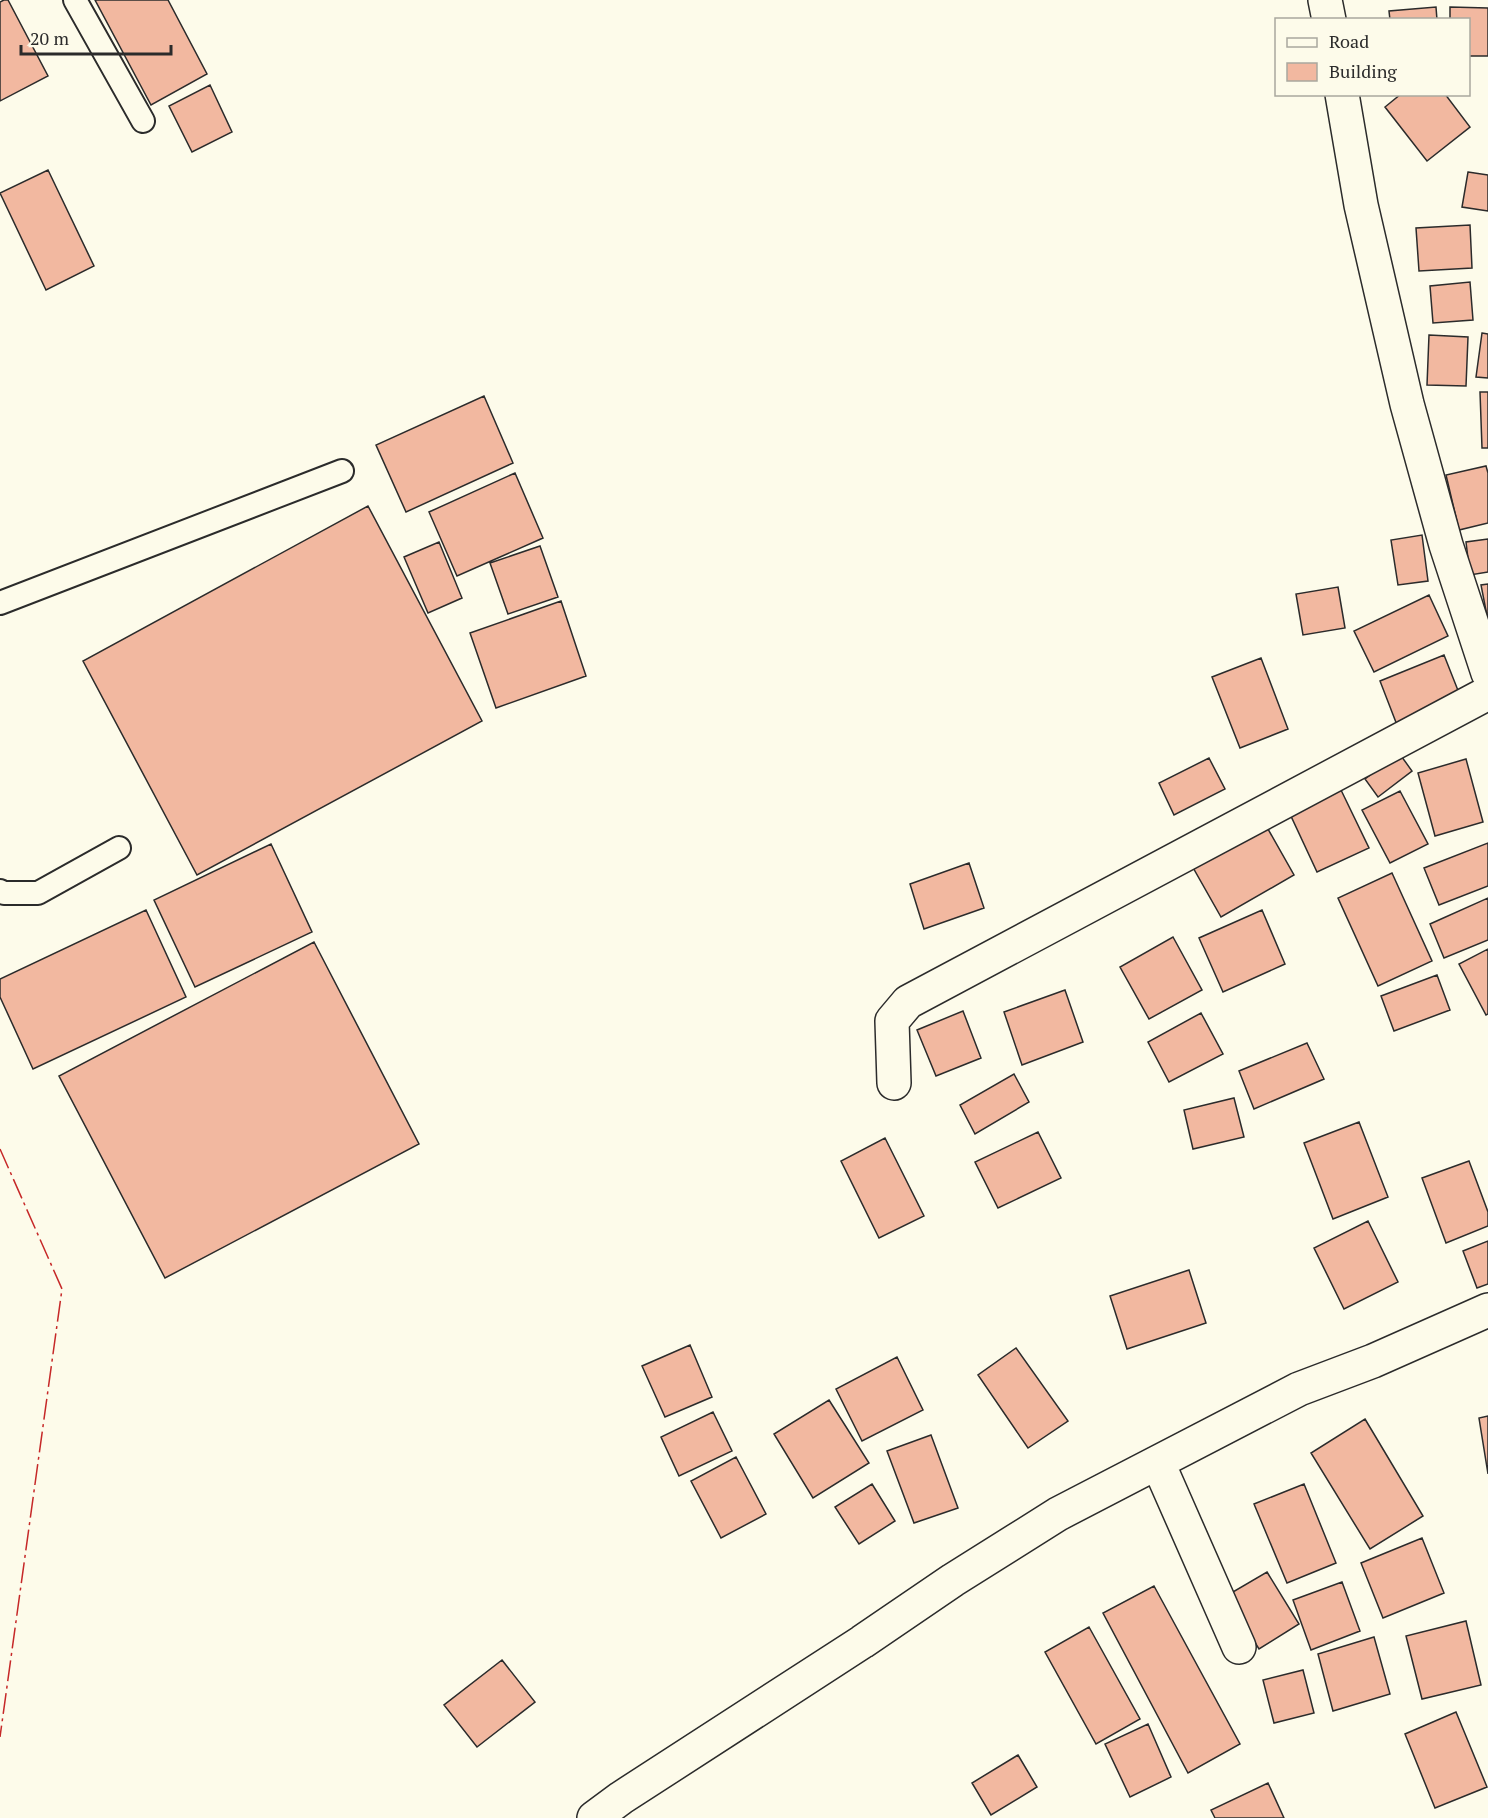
<svg xmlns="http://www.w3.org/2000/svg" width="1488" height="1818" viewBox="0 0 1488 1818" font-family="'PT Serif',serif">
	<style>
		.building { fill: #f2b8a0; stroke: #2b2b2b; stroke-width: 1.5 }
		.lines { fill: none; stroke-linecap: round; stroke-linejoin: round }
		.service-casing { stroke: #2b2b2b; stroke-width: 26 }
		.minor-casing { stroke: #2b2b2b; stroke-width: 36 }
		.service { stroke: #fdfbea; stroke-width: 22 }
		.minor { stroke: #fdfbea; stroke-width: 33 }
		.power { stroke: #c62828; stroke-width: 1.5; stroke-dasharray: 21 4.5 3 4.5; stroke-linecap: butt }
	</style>
	<rect width="100%" height="100%" fill="#fdfbea"/>
	<!-- building -->
	<path class="building" d="M4,0H8L48,76L0,101V2Z
		M95,0H168L207,74L151,105Z
		M1436,7L1437,20H1390L1389,11Z
		M1450,7L1488,8V56H1468V20H1450Z
		M210,85L232,132L192,152L169,106Z
		M1401,94H1445L1470,127L1427,161L1385,107Z
		M48,170L94,266L46,290L0,193Z
		M1468,172L1488,175V211L1462,207Z
		M1470,225L1472,268L1419,271L1416,228Z
		M1470,282L1473,320L1433,323L1430,286Z
		M1482,333L1488,334V378L1476,377Z
		M1429,335L1468,337L1466,386L1427,385Z
		M1480,392H1488V448H1482Z
		M484,396L513,463L406,512L376,445Z
		M1486,466L1488,473V523L1459,530L1446,475Z
		M515,473L543,538L457,576L429,512Z
		M368,506L482,721L197,875L83,661Z
		M1422,535L1428,581L1398,585L1391,540Z
		M1488,539V572L1470,575L1466,542Z
		M439,542L462,598L428,613L404,557Z
		M540,546L558,597L508,614L490,563Z
		M1488,584V621L1481,585Z
		M1338,587L1345,628L1303,635L1296,594Z
		M1429,595L1448,636L1374,672L1354,631Z
		M561,601L586,676L496,708L470,633Z
		M1444,655L1461,698L1397,725L1380,681Z
		M1261,658L1288,729L1240,748L1212,677Z
		M1399,753L1412,771L1378,797L1365,779Z
		M1209,758L1225,789L1174,815L1159,783Z
		M1466,759L1483,822L1435,836L1418,773Z
		M1341,790L1369,848L1317,872L1290,814Z
		M1400,791L1428,844L1390,863L1362,810Z
		M1264,822L1294,875L1221,917L1191,864Z
		M1488,843V886L1439,905L1424,868Z
		M271,844L312,932L195,987L154,900Z
		M969,863L984,908L924,929L910,884Z
		M1392,873L1432,961L1378,986L1338,898Z
		M1488,898V940L1444,958L1430,924Z
		M146,910L186,997L33,1069L0,997V979Z
		M1262,910L1285,964L1223,992L1199,938Z
		M1173,937L1202,990L1149,1019L1120,967Z
		M314,942L419,1144L165,1278L59,1076Z
		M1488,949V1014L1486,1015L1459,964Z
		M1437,975L1450,1010L1394,1031L1381,996Z
		M1065,990L1083,1042L1022,1065L1004,1012Z
		M963,1011L981,1058L936,1076L917,1030Z
		M1201,1013L1223,1054L1169,1082L1148,1042Z
		M1307,1043L1324,1079L1254,1109L1239,1071Z
		M1014,1074L1029,1102L975,1134L960,1105Z
		M1234,1098L1244,1137L1193,1149L1184,1110Z
		M1359,1122L1388,1197L1333,1219L1304,1143Z
		M1038,1132L1061,1178L998,1208L975,1162Z
		M885,1138L924,1216L879,1238L841,1161Z
		M1469,1161L1488,1212V1226L1446,1243L1422,1178Z
		M1368,1221L1398,1282L1344,1309L1314,1248Z
		M1488,1241V1284L1477,1288L1463,1251Z
		M1189,1270L1206,1323L1127,1349L1110,1296Z
		M690,1345L712,1397L665,1417L642,1366Z
		M1016,1348L1068,1421L1028,1448L978,1375Z
		M897,1357L923,1410L862,1441L836,1389Z
		M829,1400L869,1463L813,1498L774,1434Z
		M713,1412L732,1451L679,1476L661,1437Z
		M1488,1416V1474L1479,1418Z
		M1365,1419L1423,1516L1370,1549L1311,1453Z
		M931,1435L958,1508L914,1523L887,1451Z
		M736,1457L766,1514L721,1538L691,1481Z
		M872,1484L895,1521L859,1544L835,1507Z
		M1304,1484L1336,1563L1287,1583L1254,1504Z
		M1422,1538L1444,1593L1383,1618L1361,1563Z
		M1267,1572L1299,1624L1259,1649L1226,1596Z
		M1342,1582L1360,1631L1311,1650L1293,1600Z
		M1154,1586L1240,1744L1188,1773L1103,1613Z
		M1466,1621L1481,1685L1422,1699L1406,1636Z
		M1089,1627L1140,1719L1096,1744L1045,1652Z
		M1374,1637L1390,1694L1333,1711L1318,1654Z
		M502,1660L535,1702L477,1747L444,1705Z
		M1303,1670L1314,1713L1274,1723L1263,1680Z
		M1456,1712L1487,1787L1435,1808L1405,1734Z
		M1148,1724L1171,1777L1130,1797L1105,1744Z
		M1018,1755L1037,1787L991,1815L972,1783Z
		M1268,1783L1284,1818H1215L1211,1810Z"/>
	<g class="lines">
		<defs>
			<path id="service" d="M75,0L143,121
				M0,603L342,471
				M0,891L4,893H38L119,848"/>
			<path id="minor" d="M1325,0L1329,20
				M1342,94L1361,205L1407,404L1446,545L1488,673
				M894,1083L892,1021L908,1002L1488,693
				M1158,1463L1239,1647
				M594,1818L621,1798L862,1642L953,1580L1058,1514L1299,1389L1373,1361L1488,1310"/>
		</defs>
		<!-- service casing -->
		<use href="#service" class="service-casing"/>
		<!-- minor casing -->
		<use href="#minor" class="minor-casing"/>
		<!-- service -->
		<use href="#service" class="service"/>
		<!-- minor -->
		<use href="#minor" class="minor"/>
		<!-- power -->
		<path class="power" d="M0,1149L62,1289L0,1737"/>
	</g>
	<!-- legend -->
	<rect x="1275" y="18" width="195" height="78" fill="#fdfbea" stroke="#a9a89e" stroke-width="1.5"/>
	<rect x="1287" y="38" width="30" height="9" fill="#fdfbea" stroke="#a9a89e" stroke-width="1.5"/>
	<text x="1329" y="48" font-size="18" fill="#2b2b2b">Road</text>
	<rect x="1287" y="63" width="30" height="18" fill="#f2b8a0" stroke="#a9a89e" stroke-width="1.5"/>
	<text x="1329" y="78" font-size="18" fill="#2b2b2b">Building</text>
	<!-- scale -->
	<path d="M21 45v9h150v-9" fill="none" stroke="#2b2b2b" stroke-width="3"/>
	<text x="30" y="45" font-size="18" fill="#2b2b2b" stroke="#fdfbea" stroke-width="4.5" paint-order="stroke">20 m</text>
</svg>
